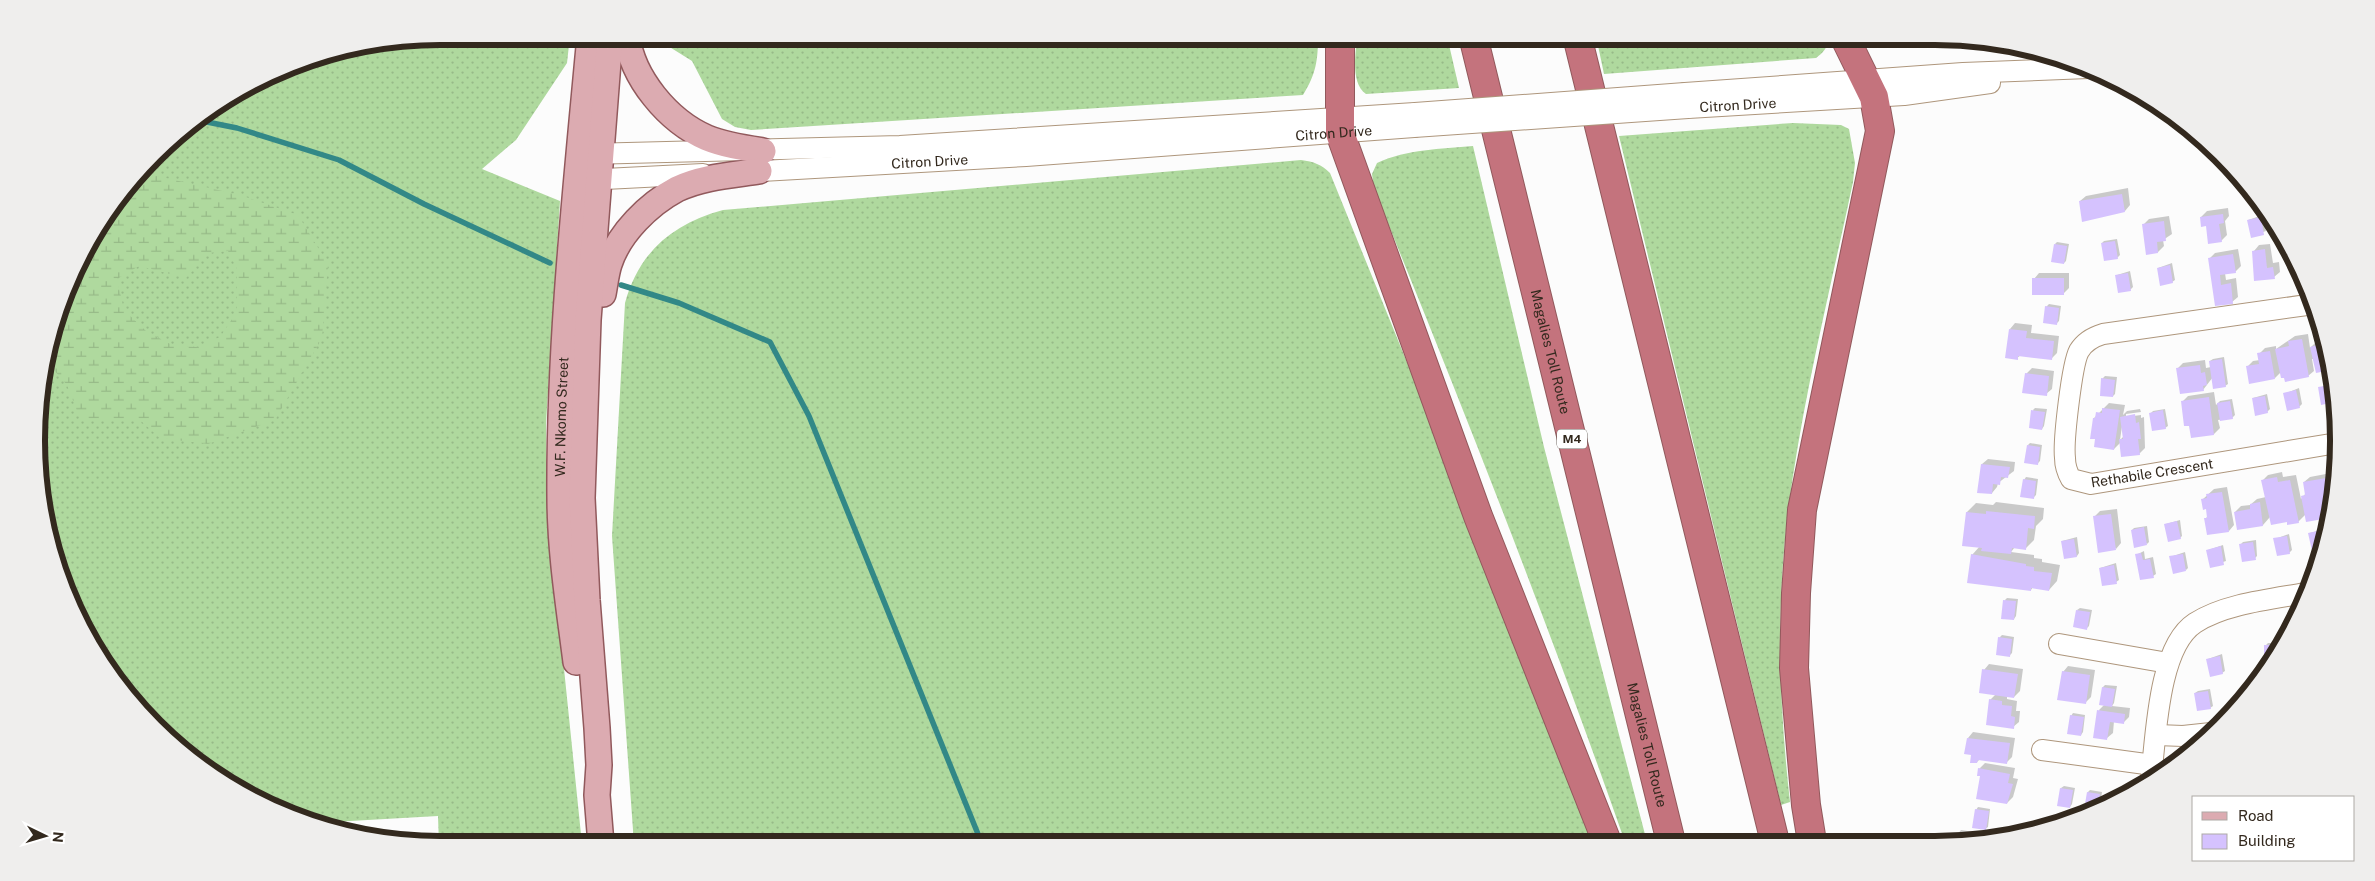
<svg xmlns="http://www.w3.org/2000/svg" width="2375" height="881" viewBox="0 0 2375 881" font-family="'Public Sans',sans-serif">
	<style>
		.grass { fill: url(#grass-dots) }
		.wetland { fill: url(#wetland-marsh); fill-rule: evenodd }
		.shadow { fill: #0003; fill-rule: evenodd }
		.lines { fill: none; stroke-linecap: round; stroke-linejoin: round }
		.stream { stroke: #328887; stroke-width: 5.5 }
		.building { fill: #d5c2fe }
		.minor-casing { stroke: #ae967c; stroke-width: 22 }
		.major-casing { stroke: #91595c; stroke-width: 28 }
		.highway-casing { stroke: #91595c; stroke-width: 30 }
		.minor { stroke: #fff; stroke-width: 20 }
		.major { stroke: #dcabb1; stroke-width: 25 }
		.highway { stroke: #c4737d; stroke-width: 28 }
		.minor-bridge-casing { stroke: #ae967c; stroke-width: 22; stroke-linecap: butt }
		.minor-bridge { stroke: #fff; stroke-width: 20 }
		.labels { text-anchor: middle; stroke-width: 4.5; stroke-linejoin: round; paint-order: stroke }
		.shield { fill: #fff; stroke: #706962; stroke-width: 1 }
		.shield-label { font-size: 12px; font-weight: bold; fill: #33291e }
		.street-label { font-size: 14px; fill: #33291e; stroke: #fff }
		.rim { fill: none; stroke: #33291e; stroke-width: 6 }
	</style>
	<defs>
		<pattern id="grass-dots" width="8" height="8" patternUnits="userSpaceOnUse" patternTransform="scale(1.25)"><rect width="8" height="8" fill="#afd99e"/><path d="M2 2h.1M6 6h.1" fill="none" stroke="#97ba88" stroke-width="1.8" stroke-linecap="round"/></pattern>
		<pattern id="wetland-marsh" width="20" height="14" patternUnits="userSpaceOnUse" patternTransform="scale(1.25)"><rect width="20" height="14" fill="#afd99e"/><path d="M1 5h8M5 5V1M11 12h8M15 12V8" fill="none" stroke="#97ba88"/></pattern>
	</defs>
	<rect width="100%" height="100%" fill="#fcfcfc"/>
	<!-- grass -->
	<path class="grass" d="M440,36H570L567,63L516,140L482,169L560,201L546,423L547,503L582,844L439,845L438,816L315,823L261,803L195,761L104,665L67,595L44,520L40,387L58,311L90,239L174,136L238,91L310,58Z
		M652,36H1318C1318,61 1316,74 1303,95L751,130L735,127L722,119L692,61Z
		M1357,36H1447L1459,88L1366,94C1350,83 1356,53 1357,36Z
		M1596,36H1827C1829,47 1824,52 1816,58L1604,74Z
		M1793,123L1841,125L1849,129L1855,163L1853,182C1830,291 1802,401 1788,512C1776,609 1779,705 1790,802L1781,805L1619,136Z
		M1473,146L1544,447L1647,842H1625C1548,622 1462,405 1374,189L1372,174L1377,163C1408,149 1440,149 1473,146Z
		M1301,160C1314,162 1321,164 1330,173L1476,532L1593,842L634,844L612,536L625,303C639,252 672,224 723,210Z"/>
	<!-- wetland -->
	<path class="wetland" d="M144,173L240,195L298,215L328,264L322,338L275,420L208,444L160,438L141,421L80,419L67,385L53,369L48,351L58,311L90,239ZM228,251L237,269V312L220,337L198,347L172,345L146,331L124,310L117,279L139,266L186,278L208,253Z"/>
	<!-- shadow -->
	<path class="shadow" d="M2128,188L2130,205L2125,211L2080,201L2086,196Z
		M2228,208L2229,216L2225,221L2227,235L2221,241L2201,217L2207,211Z
		M2263,215L2266,231L2252,236L2248,220Z
		M2169,216L2172,234L2163,240L2164,246L2158,252L2147,253L2143,225L2149,219Z
		M2117,239L2120,255L2117,258L2102,243L2104,241Z
		M2057,242L2069,244L2066,261L2064,263L2055,244Z
		M2270,244L2273,263L2279,262L2280,272L2274,277L2254,251L2259,245Z
		M2238,249L2241,266L2235,272L2225,273L2226,280L2236,278L2238,297L2232,302L2216,305L2209,259L2215,253Z
		M2172,263L2175,280L2172,282L2158,268Z
		M2130,271L2133,287L2130,290L2117,275Z
		M2039,273H2069V288L2063,294L2034,279Z
		M2049,304L2061,306L2059,321L2056,324L2046,307Z
		M2015,323L2032,325L2031,333L2059,336L2057,353L2052,358L2021,355L2017,358L2010,329Z
		M2308,334L2310,348L2317,341L2324,340L2331,369L2317,372L2314,359H2312L2314,371L2308,376L2281,372L2275,378L2247,367L2253,361L2260,360L2259,354L2265,348L2276,346V349L2295,336Z
		M2224,357L2228,384L2225,386L2213,377L2203,390L2177,369L2183,363L2205,360L2206,368L2211,367L2210,361L2213,359Z
		M2032,368L2054,371L2052,389L2046,394L2026,374Z
		M2105,376L2117,377L2115,394L2113,396L2102,379Z
		M2333,383L2336,399L2334,401L2319,388Z
		M2299,388L2302,404L2299,407L2284,394Z
		M2214,392L2216,405L2220,401L2232,399L2235,415L2232,418L2218,420L2220,428L2214,434L2192,437L2190,424L2182,402L2188,396Z
		M2267,394L2270,409L2267,412L2253,398Z
		M2109,403L2125,405L2123,415L2127,411L2140,409L2141,412L2126,414V417L2141,415V418L2144,417L2145,448L2139,454L2121,442L2114,449L2094,418ZM2122,426L2124,436L2120,440Z
		M2035,408L2047,409L2044,426L2042,429L2033,410Z
		M2165,409L2168,426L2165,428L2151,413L2153,411Z
		M2030,443L2042,445L2040,461L2037,464L2028,445Z
		M1988,459L2015,462L2014,471L1998,483L1997,487L1992,493L1982,464Z
		M2282,472L2283,477L2296,475L2301,499L2306,493L2304,482L2310,477L2331,473L2334,491L2330,516L2307,520L2306,514L2298,522L2270,517L2263,525L2238,529L2235,512L2241,506L2250,505L2257,499L2266,497L2263,480L2268,475Z
		M2026,477L2038,479L2036,495L2033,498L2024,480Z
		M2227,487L2234,525L2229,531L2205,519L2208,516L2207,508L2202,500L2214,489Z
		M1996,502L2044,508L2043,519L2036,526L2034,540L2025,549L2015,547L2011,552L2034,555V558L2042,559V562L2060,565L2057,581L2049,590L2033,587L2031,590L1972,555L1980,546L1964,545L1967,512L1976,503L1993,505Z
		M2117,509L2121,543L2116,549L2094,517L2100,511Z
		M2180,520L2182,536L2180,538L2166,524Z
		M2147,526L2149,542L2147,544L2132,530L2134,528Z
		M2324,529L2326,538L2324,547L2313,549L2310,533Z
		M2289,534L2292,550L2289,553L2275,539Z
		M2077,537L2079,553L2077,556L2065,558L2062,541Z
		M2256,540L2257,556L2255,558L2241,544L2243,542Z
		M2223,545L2226,561L2211,566L2208,550Z
		M2144,551L2145,559L2153,557L2156,574L2153,576L2136,555Z
		M2185,552L2188,568L2186,570L2170,557Z
		M2116,563L2119,580L2116,582L2100,568Z
		M2007,598L2018,599L2016,616L2014,619L2005,600Z
		M2080,608L2092,610L2089,626L2087,628L2077,610Z
		M2002,635L2014,637L2012,653L2009,656L1999,638Z
		M2268,643H2280V648L2268,663L2265,646Z
		M2222,654L2225,671L2222,673L2208,659Z
		M1989,664L2023,669L2020,691L2014,697L2007,696V699L2017,701L2016,711H2020L2019,722L2013,727L1990,700L1996,694L1984,670Z
		M2068,666L2095,670L2091,697L2085,703L2063,672Z
		M2105,685L2117,686L2114,703L2112,706L2130,708L2129,717L2123,723L2114,721L2113,733L2107,738L2099,710L2104,705L2103,687Z
		M2210,689L2213,706L2210,708L2195,693L2198,691Z
		M2073,713L2085,715L2083,732L2081,735L2071,716Z
		M1973,732L2015,738L2012,757L2007,762L1980,759L1977,762L1968,738Z
		M1985,763L2015,768L2013,778L2018,779L2013,797L2007,803L1982,775L1979,769Z
		M2064,786L2075,788L2072,804L2070,807L2061,788Z
		M2090,790L2102,792L2100,807L2092,810L2085,809L2088,792Z
		M1978,807L1990,809L1988,827L1985,829L1976,810Z
		M1961,830L1995,835V839L1988,841H1955L1956,836Z"/>
	<g class="lines">
		<!-- stream -->
		<path class="stream" d="M197,120L237,128L339,160L424,204L550,263
			M621,285L679,303L770,342L809,416L982,844"/>
	</g>
	<!-- building -->
	<path class="building" d="M2122,194L2125,212L2082,222L2079,201Z
		M2223,214L2224,223L2219,224L2222,242L2208,244L2206,226L2201,227L2200,217Z
		M2261,217L2264,235L2251,238L2247,220Z
		M2164,221L2166,241L2157,242L2158,253L2146,255L2142,224Z
		M2115,241L2118,259L2104,261L2101,243Z
		M2054,244L2067,246L2064,264L2051,262Z
		M2265,249L2267,268L2273,267L2275,279L2254,281L2252,251Z
		M2233,254L2236,273L2220,275L2221,285L2231,283L2233,304L2215,306L2208,258Z
		M2170,265L2173,283L2160,286L2157,268Z
		M2128,273L2131,291L2118,293L2115,275Z
		M2032,278H2064V295H2032Z
		M2045,306L2059,308L2057,325L2043,323Z
		M2009,329L2027,331L2026,338L2054,341L2052,360L2018,356V360L2005,358Z
		M2302,339L2309,377L2285,382L2284,378H2281L2275,349L2289,346L2288,341Z
		M2325,343L2331,370L2316,373L2310,347Z
		M2270,351L2275,379L2249,384L2246,366L2259,364L2257,353Z
		M2222,359L2226,387L2213,389L2209,361Z
		M2200,365L2201,373L2205,372L2207,385L2203,386L2204,391L2180,394L2176,368Z
		M2025,373L2049,376L2047,396L2022,393Z
		M2101,378L2115,380L2113,397L2100,396Z
		M2331,385L2335,402L2321,405L2318,387Z
		M2296,390L2300,408L2287,411L2283,393Z
		M2265,396L2268,413L2255,416L2252,398Z
		M2209,397L2214,435L2191,438L2189,426H2184L2181,401Z
		M2230,401L2233,419L2220,421L2217,403Z
		M2102,408L2120,410L2114,450L2094,447L2095,439H2090L2093,418H2095L2096,412L2102,413Z
		M2031,410L2045,412L2042,430L2029,428Z
		M2163,410L2166,429L2152,431L2149,413Z
		M2135,414L2136,423L2139,422L2141,439H2138L2140,455L2121,457L2119,439H2123L2120,417Z
		M2027,445L2040,447L2038,465L2024,463Z
		M1981,464L2010,467L2008,478L2001,477L2000,485L1993,484L1992,494L1977,493Z
		M2277,477L2278,482L2290,480L2299,523L2287,525V522L2271,525L2261,480Z
		M2326,478L2331,509L2329,518L2306,522L2301,496L2305,495L2303,482Z
		M2023,479L2036,481L2034,499L2020,497Z
		M2222,492L2229,532L2207,535L2204,518H2207L2206,509L2203,510L2201,499L2207,498L2206,494Z
		M2260,502L2263,526L2237,530L2234,512L2250,509V504Z
		M1986,511L2035,516L2034,529L2028,528L2026,550L2012,548L2011,554L1981,551L1982,548L1962,546L1966,512L1986,514Z
		M2111,514L2116,550L2098,553L2093,516Z
		M2177,521L2181,539L2168,542L2164,524Z
		M2144,527L2147,545L2134,548L2131,530Z
		M2322,530L2324,548L2312,551L2308,533Z
		M2287,536L2290,554L2277,556L2273,538Z
		M2074,539L2077,557L2064,559L2061,541Z
		M2253,542L2256,560L2242,562L2239,544Z
		M2221,546L2224,565L2210,568L2206,550Z
		M2141,553L2143,560L2150,559L2154,578L2140,580L2135,554Z
		M1971,554L2026,564V566L2034,567V571L2052,573L2049,591L2031,588V591L1967,583Z
		M2183,554L2186,571L2173,574L2169,556Z
		M2114,565L2117,584L2102,586L2099,568Z
		M2003,600L2016,601L2014,620L2001,619Z
		M2076,610L2090,612L2087,630L2073,627Z
		M1998,637L2012,639L2010,657L1996,655Z
		M2264,645H2278V651L2267,665H2264Z
		M2220,656L2223,674L2210,677L2206,659Z
		M1982,669L2018,674L2014,698L1979,693Z
		M2062,671L2090,675L2086,704L2057,700Z
		M2102,687L2115,689L2112,707L2099,705Z
		M2208,691L2211,709L2197,711L2194,693Z
		M1989,699L2002,701V705L2012,706L2011,716L2015,717L2014,729L1986,725Z
		M2097,710L2125,714L2124,724L2110,722L2107,740L2093,738Z
		M2070,715L2084,717L2081,736L2067,734Z
		M1967,738L2010,743L2007,764L1978,760L1977,763H1970L1971,755L1964,754Z
		M1978,768L2010,774L2008,783L2013,784L2007,804L1976,799L1980,776H1977Z
		M2060,788L2073,790L2070,808L2057,806Z
		M2087,792L2100,794L2098,808L2084,810Z
		M1975,809L1989,811L1986,830L1972,828Z
		M1955,835L1987,840V841H1954Z"/>
	<g class="lines">
		<defs>
			<g id="minor">
				<path d="M1685,93L1963,73L2088,68"/>
				<path id="s1" d="M1688,108L1904,95L1990,83"/>
				<path d="M588,154L900,146L1415,113"/>
				<path id="s2" d="M745,172L1026,156L1414,127"/>
				<path d="M585,180L703,174"/>
				<path d="M2314,304L2103,334C2093,337 2085,341 2079,351C2072,364 2063,441 2065,458C2065,466 2067,472 2071,479L2091,484L2337,443"/>
				<path d="M2059,644L2168,663"/>
				<path d="M2157,735L2183,736L2211,733"/>
				<path d="M2042,750L2153,765"/>
				<path d="M2151,778C2156,737 2158,647 2195,623C2224,604 2271,599 2305,593"/>
			</g>
			<g id="major">
				<path d="M627,36C632,78 668,121 707,138C724,145 744,148 763,151"/>
				<path d="M603,294C605,284 606,273 609,264C619,233 649,204 677,189C702,177 732,175 759,171"/>
				<path id="s3" d="M576,662C569,607 560,551 560,496C559,344 576,188 590,36"/>
				<path d="M601,844L597,795L599,765L597,728L587,600L582,498L588,320L610,36"/>
			</g>
			<g id="highway">
				<path d="M1340,36V133L1478,516L1607,842"/>
				<path id="s4" d="M1473,36L1671,842"/>
				<path d="M1577,36L1775,842"/>
				<path d="M1812,842L1806,805L1794,668L1796,593L1802,510L1880,131L1874,97L1844,36"/>
			</g>
		</defs>
		<!-- minor casing -->
		<use href="#minor" class="minor-casing"/>
		<!-- major casing -->
		<use href="#major" class="major-casing"/>
		<!-- highway casing -->
		<use href="#highway" class="highway-casing"/>
		<!-- minor -->
		<use href="#minor" class="minor"/>
		<!-- major -->
		<use href="#major" class="major"/>
		<!-- highway -->
		<use href="#highway" class="highway"/>
		<defs>
			<path id="minor-bridge" d="M1415,113L1685,93
				M1414,127L1688,108"/>
		</defs>
		<!-- minor-bridge casing -->
		<use href="#minor-bridge" class="minor-bridge-casing"/>
		<!-- minor-bridge -->
		<use href="#minor-bridge" class="minor-bridge"/>
	</g>
	<g class="labels">
		<!-- shield labels -->
		<rect class="shield" x="1557" y="429.5" width="30" height="19" rx="4"/>
		<g class="shield-label">
			<text x="1572" y="443">M4</text>
		</g>
		<!-- street labels -->
		<g class="street-label">
			<text dy="5" stroke="none"><textPath href="#s1" startOffset="50">Citron Drive</textPath></text>
			<text dy="5" stroke="none"><textPath href="#s2" startOffset="590">Citron Drive</textPath></text>
			<text dy="5" stroke="none"><textPath href="#s2" startOffset="185">Citron Drive</textPath></text>
			<text dy="5" stroke="none"><textPath href="#s4" startOffset="325">Magalies Toll Route</textPath></text>
			<text dy="5" stroke="none"><textPath href="#s3" startOffset="246">W.F. Nkomo Street</textPath></text>
			<text transform="translate(2152 473) rotate(-9)" y="5">Rethabile Crescent</text>
			<text dy="5" stroke="none"><textPath href="#s4" startOffset="730">Magalies Toll Route</textPath></text>
		</g>
	</g>
	<!-- crop -->
	<path d="M0 0H2375V881H0ZM440 45H1935A395 395 0 0 1 2330 440V441A395 395 0 0 1 1935 836H440A395 395 0 0 1 45 441V440A395 395 0 0 1 440 45Z" fill="#efeeed" fill-rule="evenodd"/>
	<path class="rim" d="M440 45H1935A395 395 0 0 1 2330 440V441A395 395 0 0 1 1935 836H440A395 395 0 0 1 45 441V440A395 395 0 0 1 440 45Z"/>
	<!-- legend -->
	<rect x="2192" y="796" width="162" height="65" fill="#ffffff" stroke="#ada9a5"/>
	<rect x="2202" y="812" width="25" height="8" fill="#dcabb1" stroke="#ada9a5"/>
	<text x="2238" y="821" font-size="15" fill="#33291e">Road</text>
	<rect x="2202" y="834" width="25" height="15" fill="#d5c2fe" stroke="#ada9a5"/>
	<text x="2238" y="846" font-size="15" fill="#33291e">Building</text>
	<!-- north arrow -->
	<g transform="translate(45 836) rotate(95)" stroke="#ffffff" stroke-width="4" paint-order="stroke">
	<path d="M0-4L9 19L0 12L-9 19Z" fill="#33291e"/>
	<text y="-8" font-size="14" font-weight="bold" text-anchor="middle" fill="#33291e">N</text>
	</g>
</svg>
